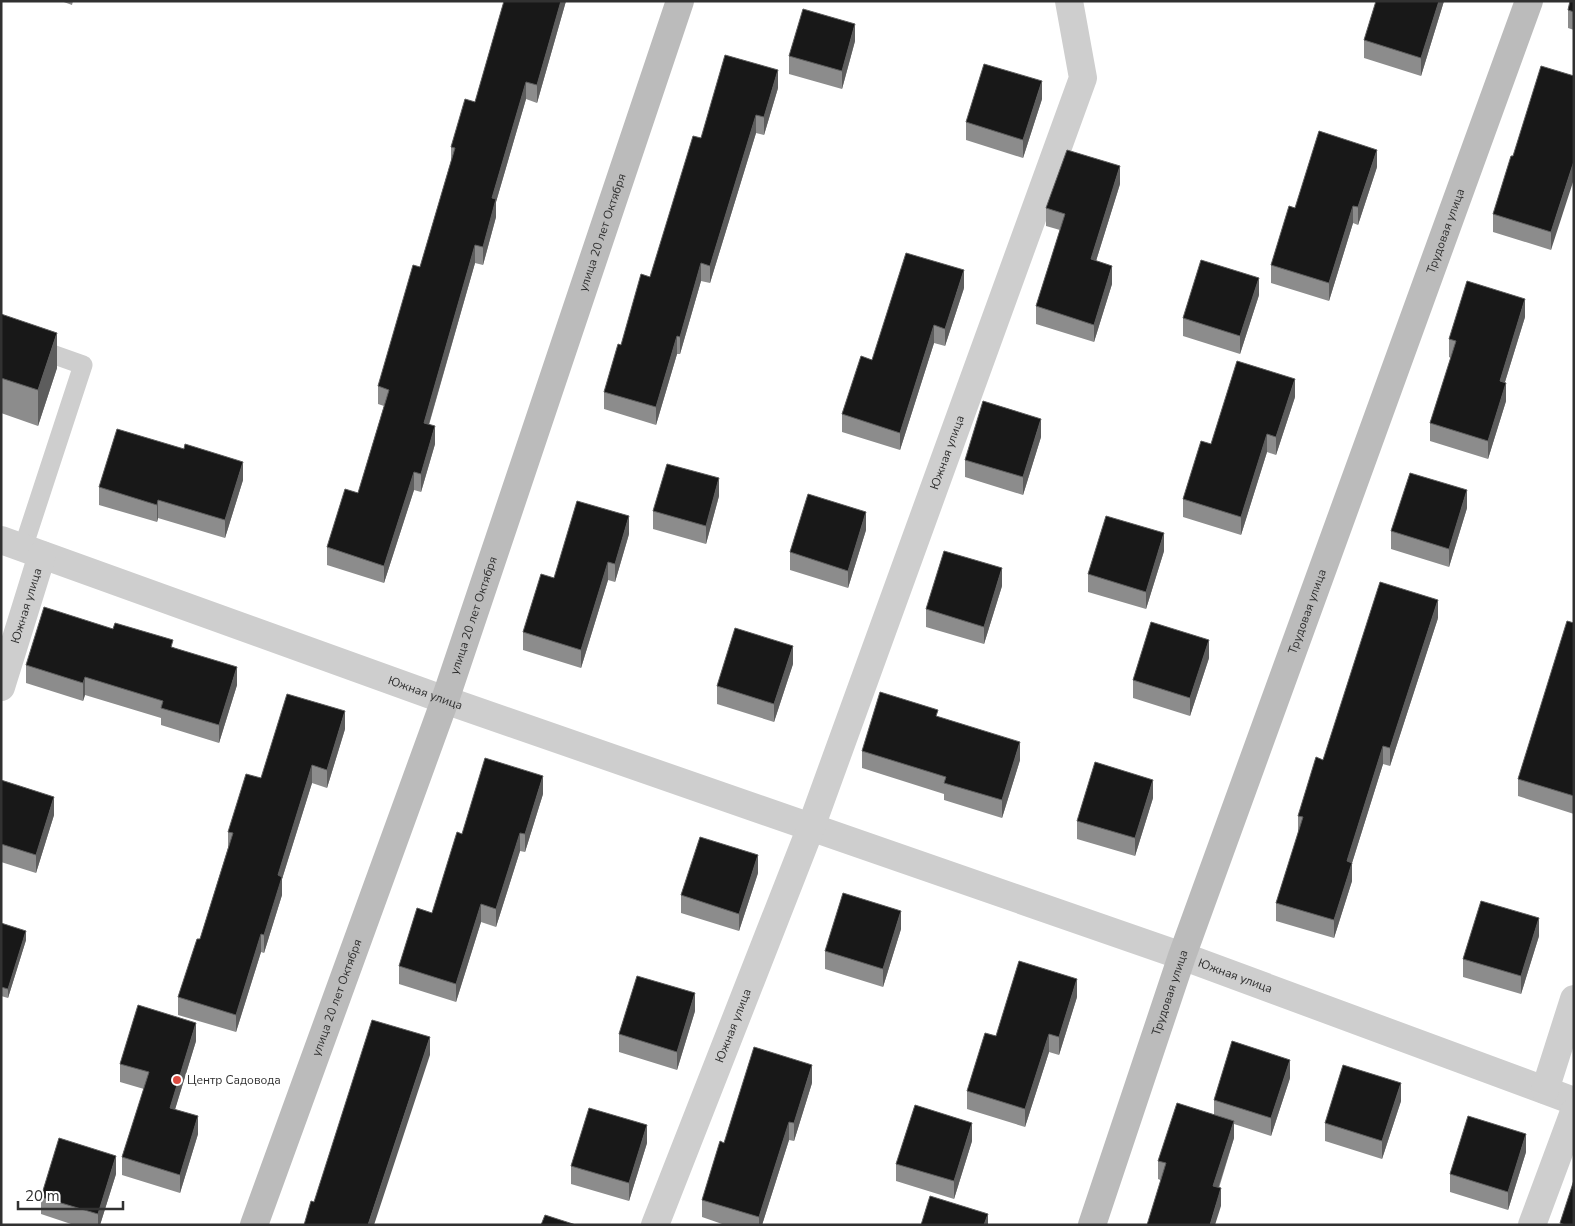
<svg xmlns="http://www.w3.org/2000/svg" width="1575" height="1226" viewBox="0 0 1575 1226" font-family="'Nunito Sans',sans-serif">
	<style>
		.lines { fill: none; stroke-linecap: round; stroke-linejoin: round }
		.lane { stroke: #cecece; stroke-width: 19 }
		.street { stroke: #cecece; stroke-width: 28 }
		.secondary { stroke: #bbb; stroke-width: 28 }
		.wall { fill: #8c8c8c }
		.shaded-wall { fill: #5d5d5d }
		.building { fill: #181818; stroke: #5d5d5d }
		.poi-dot { fill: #db4b41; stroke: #fff; stroke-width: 2 }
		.labels { text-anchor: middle; stroke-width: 5; stroke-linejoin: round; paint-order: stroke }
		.street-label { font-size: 12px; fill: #313131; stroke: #fff }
		.poi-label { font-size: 12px; fill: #313131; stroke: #fff; text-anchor: start }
	</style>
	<rect width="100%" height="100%" fill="#fff"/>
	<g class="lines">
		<!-- lane -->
		<path class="lane" d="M1,336L83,365L23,548"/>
		<!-- street -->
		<g class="street">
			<path id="s1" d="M1,540L445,700L1182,956L1574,1101"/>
			<path id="s2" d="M1,687L42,555"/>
			<path d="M1545,1090L1574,999"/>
			<path id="s3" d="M655,1225L811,827L1083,78L1069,1"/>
			<path d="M1532,1225L1574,1112"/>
		</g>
		<!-- secondary -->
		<g class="secondary">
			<path id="s4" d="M254,1225L445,700L680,1"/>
			<path id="s5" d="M1092,1225L1182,956L1529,1"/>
		</g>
	</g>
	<!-- wall -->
	<path class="wall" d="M61,1H73L72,5Z
		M504,1H566L537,103L526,99L496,202V217L483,265L475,263L429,425L435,444L421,492L414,490L384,583L327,565V547L358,493L384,406L378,404V386L420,267L451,161V147L475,102Z
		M1444,1L1421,76L1364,58V40Z
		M1574,1V30L1568,28V10Z
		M855,41L842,89L789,74V56Z
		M1574,76L1551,250L1493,232V214Z
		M778,88L764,135L756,133L710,283L701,281L680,354H677L656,425L604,409V392L621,345L650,277L701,138Z
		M1042,99L1023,158L966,140V122Z
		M1377,167L1358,225L1353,223L1329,301L1271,283V265L1295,208Z
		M1120,184L1096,261L1112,284L1094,342L1036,324V306L1060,230L1046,226V208Z
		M964,288L945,346L934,343L900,450L842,432V414L872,360Z
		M1259,295L1240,354L1183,336V318Z
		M1,314L57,368L38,426L1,413Z
		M1525,317L1505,382L1506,401L1488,459L1430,441V423L1451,358L1449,357V339Z
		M1295,397L1276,455L1267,452L1241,535L1183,517V499L1211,444Z
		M1041,437L1023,495L965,477V460Z
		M184,449L243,480L225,538L158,518L157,522L99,505V487Z
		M719,496L706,544L653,529V511Z
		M1467,508L1449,567L1391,549V531Z
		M866,530L848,588L790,570V552Z
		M629,534L615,582L608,580L581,668L523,650V632L554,578Z
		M1164,551L1146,609L1088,592V574Z
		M1002,586L984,644L926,627V609Z
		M1438,618L1390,766L1383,764L1352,863V881L1334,938L1276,921V903L1298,834V816L1323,760Z
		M1574,623V814L1518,796V779Z
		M113,629L173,647L237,685L219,743L161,725V718L85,695L83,701L26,683V665Z
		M1209,658L1190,716L1133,698V680Z
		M793,664L774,722L717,704V686Z
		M938,717L1020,760L1002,818L944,800V794L862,768V751Z
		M345,729L327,788L312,783L282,879V895L264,953L261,952L236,1032L178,1015V997L200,939L228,848V832L261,778Z
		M1,780L54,815L36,873L1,862Z
		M543,794L525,852L520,851L496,927L481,922L456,1002L399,984V966L432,913L462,834Z
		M1153,798L1135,856L1077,839V821Z
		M758,873L739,931L681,913V895Z
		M1,923L26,940L8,998L1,996Z
		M901,929L883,987L825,969V951Z
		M1539,936L1521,994L1463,977V959Z
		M1077,997L1059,1055L1049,1052L1025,1127L967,1109V1091L996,1036Z
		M695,1011L677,1070L619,1052V1034Z
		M196,1041L175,1109L198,1134L180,1193L122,1175V1157L144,1089L120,1082V1064Z
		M1290,1078L1271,1136L1234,1124V1138L1219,1188L1221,1206L1158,1179V1161L1214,1114V1100Z
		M812,1083L794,1141L789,1140L762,1225H725L702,1217V1200L724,1143Z
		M1401,1101L1382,1159L1325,1141V1123Z
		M972,1141L954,1199L896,1181V1164Z
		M647,1143L629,1201L571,1184V1166Z
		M1526,1152L1508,1210L1450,1192V1174Z
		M116,1174L100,1225H74L41,1214V1197Z"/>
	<!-- shaded-wall -->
	<path class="shaded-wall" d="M561,1H566L537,103V85Z
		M1439,1H1444L1421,76V58Z
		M855,24V41L842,89V71Z
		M778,70V88L764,135V117Z
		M1042,81V99L1023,158V140Z
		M526,82V99L496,202V217L483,265V247L492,198Z
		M756,115V133L710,283V266Z
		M1377,150V167L1358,225V207Z
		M1574,161V179L1551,250V232Z
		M1120,166V184L1091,277V259Z
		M1353,206V223L1329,301V283Z
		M475,245V263L424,441V423Z
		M701,263V281L680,354V337Z
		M1112,266V284L1094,342V325Z
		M964,270V288L945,346V329Z
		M1259,278V295L1240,354V336Z
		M1525,299V317L1500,398V381Z
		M934,325V343L900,450V433Z
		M57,333V368L38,426V390Z
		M677,336V354L656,425V407Z
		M1295,379V397L1276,455V437Z
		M1506,383V401L1488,459V441Z
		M1041,419V437L1023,495V477Z
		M435,426V444L421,492V474Z
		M1267,434V452L1241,535V517Z
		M243,462V480L225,538V520Z
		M414,472V490L384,583V566Z
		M719,478V496L706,544V526Z
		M1467,490V508L1449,567V549Z
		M158,500V518L157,522V505Z
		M866,512V530L848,588V571Z
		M629,516V534L615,582V564Z
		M1164,533V551L1146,609V592Z
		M608,562V580L581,668V650Z
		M1002,568V586L984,644V627Z
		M1438,600V618L1390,766V748Z
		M1209,640V658L1190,716V698Z
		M793,646V664L774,722V704Z
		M237,667V685L219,743V725Z
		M85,677V695L83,701V683Z
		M345,711V729L327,788V770Z
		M1020,742V760L1002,818V800Z
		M1383,746V764L1347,879V861Z
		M312,765V783L282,879V895L264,953V935L278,875Z
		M543,776V794L525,852V834Z
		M1153,780V798L1135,856V838Z
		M54,797V815L36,873V855Z
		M520,833V851L496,927V909Z
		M758,855V873L739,931V914Z
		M1352,863V881L1334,938V920Z
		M481,904V922L456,1002V984Z
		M901,911V929L883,987V969Z
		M1539,918V936L1521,994V976Z
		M26,931V940L8,998V989Z
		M261,934V952L236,1032V1015Z
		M1077,979V997L1059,1055V1037Z
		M695,993V1011L677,1070V1052Z
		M196,1023V1041L170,1126V1108Z
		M1049,1034V1052L1025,1127V1109Z
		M430,1037V1055L374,1225H368Z
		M1290,1060V1078L1271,1136V1118Z
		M812,1065V1083L794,1141V1123Z
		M1401,1083V1101L1382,1159V1141Z
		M198,1116V1134L180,1193V1175Z
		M1234,1121V1138L1213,1204V1186Z
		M789,1122V1140L762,1225H759V1217Z
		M972,1123V1141L954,1199V1181Z
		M647,1125V1143L629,1201V1183Z
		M1526,1134V1152L1508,1210V1192Z
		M116,1156V1174L100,1225H98V1214Z
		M1221,1188V1206L1215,1225H1210Z
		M988,1214V1225H984Z"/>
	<!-- building -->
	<path class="building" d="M504,1H561L537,85L526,82L492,198L496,199L483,247L475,245L424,423L435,426L421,474L414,472L384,566L327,547L345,489L358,493L389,390L378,386L413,265L420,267L455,148L451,147L465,99L475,102Z
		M1376,1H1439L1421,58L1364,40Z
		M1570,1H1574V12L1568,10Z
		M803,9L855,24L842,71L789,56Z
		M725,55L778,70L764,117L756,115L710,266L701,263L680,337L677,336L656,407L604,392L618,344L621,345L641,274L650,277L693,136L701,138Z
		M984,64L1042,81L1023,140L966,122Z
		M1541,66L1574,76V161L1551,232L1493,214L1511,156H1513Z
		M1319,131L1377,150L1358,207L1353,206L1329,283L1271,265L1289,206L1295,208Z
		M1067,150L1120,166L1091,259L1112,266L1094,325L1036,306L1065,214L1046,208Z
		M906,253L964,270L945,329L934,325L900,433L842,414L861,356L872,360Z
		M1201,260L1259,278L1240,336L1183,318Z
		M1467,281L1525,299L1500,381L1506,383L1488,441L1430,423L1456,341L1449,339Z
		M1,314L57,333L38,390L1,378Z
		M1237,361L1295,379L1276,437L1267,434L1241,517L1183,499L1201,441L1211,444Z
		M983,401L1041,419L1023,477L965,460Z
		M117,429L184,449L185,444L243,462L225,520L158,500L157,505L99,487Z
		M667,464L719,478L706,526L653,511Z
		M1410,473L1467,490L1449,549L1391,531Z
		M808,494L866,512L848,571L790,552Z
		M577,501L629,516L615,564L608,562L581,650L523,632L541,574L554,578Z
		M1106,516L1164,533L1146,592L1088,574Z
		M944,551L1002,568L984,627L926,609Z
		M1380,582L1438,600L1390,748L1383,746L1347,861L1352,863L1334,920L1276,903L1303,817L1298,816L1316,757L1323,760Z
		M44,607L113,629L115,623L173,640L171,647L237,667L219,725L161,708L163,701L85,677L83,683L26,665Z
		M1567,621L1574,623V796L1518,779Z
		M1151,622L1209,640L1190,698L1133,680Z
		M735,628L793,646L774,704L717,686Z
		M880,692L938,710L936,716L1020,742L1002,800L944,783L946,777L862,751Z
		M287,694L345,711L327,770L312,765L278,875L282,877L264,935L261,934L236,1015L178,997L197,939H200L233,833L228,832L246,774L261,778Z
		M485,758L543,776L525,834L520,833L496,909L481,904L456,984L399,966L417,908L432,913L457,832L462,834Z
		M1095,762L1153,780L1135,838L1077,821Z
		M1,780L54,797L36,855L1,844Z
		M700,837L758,855L739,914L681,895Z
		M843,893L901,911L883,969L825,951Z
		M1481,901L1539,918L1521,976L1463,959Z
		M1,923L26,931L8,989L1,987Z
		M1019,961L1077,979L1059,1037L1049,1034L1025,1109L967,1091L985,1033L996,1036Z
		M637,976L695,993L677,1052L619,1034Z
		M138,1005L196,1023L170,1108L198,1116L180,1175L122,1157L149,1072L120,1064Z
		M372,1020L430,1037L368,1225H304L311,1201L314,1202Z
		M1232,1041L1290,1060L1271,1118L1214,1100Z
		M754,1047L812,1065L794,1123L789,1122L759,1217L702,1200L720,1141L724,1143Z
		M1343,1065L1401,1083L1382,1141L1325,1123Z
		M1177,1103L1234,1121L1213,1186L1221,1188L1210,1225H1147L1166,1163L1158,1161Z
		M915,1105L972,1123L954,1181L896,1164Z
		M589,1108L647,1125L629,1183L571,1166Z
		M1468,1116L1526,1134L1508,1192L1450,1174Z
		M59,1138L116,1156L98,1214L41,1197Z
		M1574,1180V1225H1565L1560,1223Z
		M930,1196L988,1214L984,1225H921Z
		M545,1215L576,1225H541Z"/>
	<!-- markers -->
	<circle class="poi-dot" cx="177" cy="1080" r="5"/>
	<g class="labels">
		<!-- street labels -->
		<g class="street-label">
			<text dy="4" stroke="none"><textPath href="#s4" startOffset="1052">улица 20 лет Октября</textPath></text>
			<text dy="4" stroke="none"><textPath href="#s5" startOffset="1055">Трудовая улица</textPath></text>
			<text dy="4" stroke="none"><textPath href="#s3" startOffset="826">Южная улица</textPath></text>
			<text dy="4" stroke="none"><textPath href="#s2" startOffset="85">Южная улица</textPath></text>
			<text dy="4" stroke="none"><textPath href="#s5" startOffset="650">Трудовая улица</textPath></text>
			<text dy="4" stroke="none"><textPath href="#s4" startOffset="648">улица 20 лет Октября</textPath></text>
			<text dy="4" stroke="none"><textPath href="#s1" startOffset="451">Южная улица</textPath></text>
			<text dy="4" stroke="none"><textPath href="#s1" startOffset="1309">Южная улица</textPath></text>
			<text dy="4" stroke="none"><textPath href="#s5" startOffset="245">Трудовая улица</textPath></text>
			<text dy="4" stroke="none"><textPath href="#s4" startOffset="242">улица 20 лет Октября</textPath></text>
			<text dy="4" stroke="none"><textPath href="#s3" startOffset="214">Южная улица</textPath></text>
		</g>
		<!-- poi labels -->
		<g class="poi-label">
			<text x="187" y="1084">Центр Садовода</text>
		</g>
	</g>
	<!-- border -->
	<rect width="1575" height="1226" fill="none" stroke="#313131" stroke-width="5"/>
	<!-- scale -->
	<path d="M18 1201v8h105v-8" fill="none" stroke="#313131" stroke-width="2.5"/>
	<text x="25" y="1201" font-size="15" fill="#313131" stroke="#ffffff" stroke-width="4" paint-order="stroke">20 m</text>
</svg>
